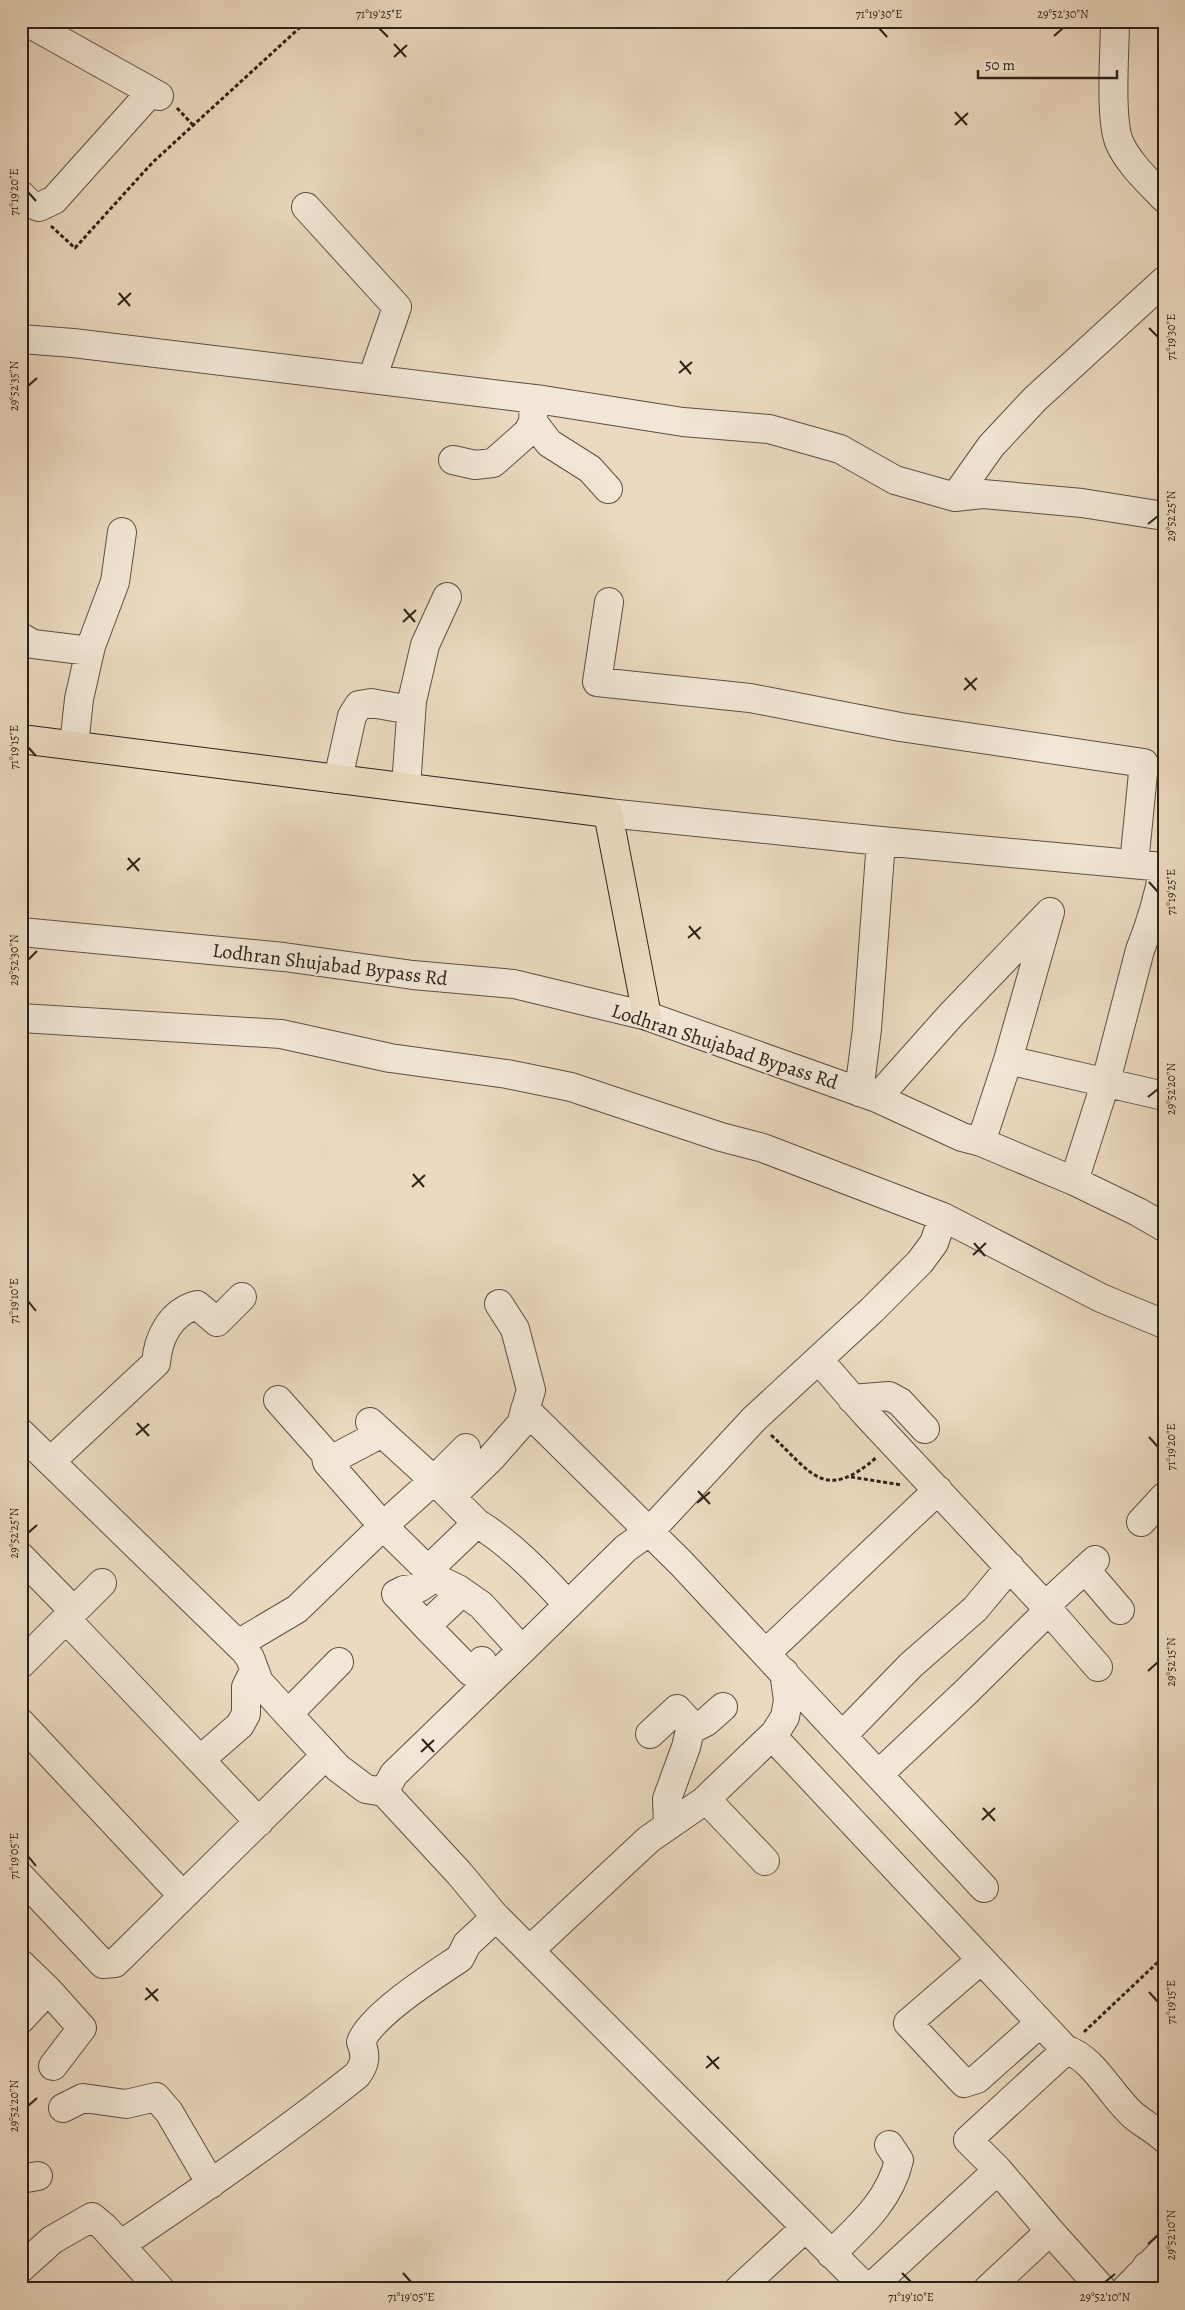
<svg xmlns="http://www.w3.org/2000/svg" width="1185" height="2310" viewBox="0 0 1185 2310" font-family="Alegreya,serif">
	<style>
		.lines { fill: none; stroke-linecap: round; stroke-linejoin: round }
		.minor-casing { stroke: #5c5043; stroke-width: 30 }
		.major-casing { stroke: #2d2219; stroke-width: 30 }
		.path { stroke: #2d2219; stroke-width: 3; stroke-dasharray: 4 2.5; stroke-linecap: butt }
		.minor { stroke: #f2e7d6; stroke-width: 28 }
		.major { stroke: #ebdac0; stroke-width: 28 }
		.ticks { fill: none; stroke: #2d2219; stroke-width: 2 }
		.labels { text-anchor: middle; stroke-width: 4; stroke-linejoin: round; paint-order: stroke }
		.street-label { font-size: 20px; fill: #2d2219; stroke: #f2e7d6 }
		.neatline { fill: none; stroke: #2d2219; stroke-width: 2 }
		.ticks-label { font-size: 12px; text-anchor: middle; fill: #2d2219 }
	</style>
	<rect width="100%" height="100%" fill="#ebdac0"/>
	<filter id="stains"><feTurbulence type="fractalNoise" baseFrequency=".004" numOctaves="4"/><feColorMatrix values="0 0 0 0 .2 0 0 0 0 .09 0 0 0 0 .02 0 0 0 .5 -.17"/></filter>
	<radialGradient id="worn" r=".72"><stop offset=".6" stop-color="#630" stop-opacity="0"/><stop offset="1" stop-color="#630" stop-opacity=".3"/></radialGradient>
	<g class="lines">
		<defs>
			<path id="minor" d="M25,21L159,96
				M1115,21C1115,50 1109,121 1120,144C1130,165 1148,181 1164,198
				M21,195L29,203L39,207L54,200L151,92
				M306,207L397,307L372,379
				M21,339L73,343L543,400L683,422L769,429L840,449L895,480L955,497L983,494L1082,503L1164,516
				M533,422L549,443L590,469L608,489
				M453,460L475,465L493,463L528,432L533,422L534,399
				M955,497L991,446L1035,399L1164,281
				M609,602L597,682L750,698L900,727L1144,763L1134,864
				M21,637L33,644L90,651
				M74,745L79,699L91,646L115,582L122,532
				M338,779L352,716L359,705L371,703L411,710
				M406,787L412,701L425,645L447,597
				M608,813L881,841L1164,867
				M21,932L284,957L413,975L514,984L647,1016L877,1098L962,1137L981,1142L1074,1181L1138,1212L1164,1227
				M21,1018L281,1034L390,1058L507,1074L571,1087L721,1137L763,1148L943,1217L1101,1298L1164,1324
				M1008,1060L1050,912
				M859,1092L867,1029L881,841
				M877,1098L950,1016L1050,912
				M981,1142L1008,1060L1164,1096
				M1074,1181L1106,1081L1140,950C1151,923 1159,895 1164,867
				M819,1360L865,1413L1039,1599L1098,1667
				M852,1399L889,1396L900,1402L925,1429
				M525,1409L681,1563L984,1888
				M370,1422L439,1485L477,1523L428,1570
				M21,1433L245,1651L250,1658L259,1682L288,1714L338,1768L366,1789L384,1792L459,1873L494,1915L867,2289
				M51,1461L156,1363C158,1337 171,1312 197,1305L217,1322L242,1297
				M327,1462L382,1433
				M451,1497L492,1457L521,1424L531,1390L515,1329L499,1304
				M1141,1522L1164,1497
				M477,1523C511,1544 541,1575 568,1605L522,1650
				M21,1557L74,1611
				M1085,1569L1120,1610
				M435,1577L419,1588L404,1590L396,1594L426,1626L462,1592
				M568,1605L626,1548L649,1532L754,1419L872,1310L920,1262L934,1243L943,1217
				M1045,1606L1095,1560
				M66,1619L259,1822
				M426,1626L471,1672L482,1661
				M238,1644L297,1609L383,1526L327,1462L325,1453L278,1400
				M766,1653L938,1490
				M21,1664L102,1583
				M288,1714L339,1662
				M21,1723L183,1896
				M690,1730L706,1722L723,1707
				M650,1734L677,1709L687,1720L690,1730L686,1747L667,1799L668,1826
				M843,1735L911,1665L975,1609L1010,1567
				M772,1736L1066,2050C1092,2056 1112,2097 1133,2115C1142,2123 1154,2129 1164,2138
				M200,1760L240,1725L246,1714V1687L254,1671
				M879,1774L966,1692L1049,1610
				M384,1792L394,1774L522,1650L481,1605L458,1589L437,1579L383,1526L434,1480L466,1448
				M706,1799L765,1861
				M21,1877L103,1964L115,1963L326,1755
				M530,1950L649,1839L704,1801L775,1733L785,1717L788,1700L784,1672
				M981,1960L908,2023L964,2083L977,2079L1040,2023
				M21,1964L48,1990L21,2019
				M48,1990L82,2028L53,2066
				M63,2108L83,2098L126,2104L156,2097L169,2112L211,2184
				M21,2179L38,2176
				M1050,2231L1102,2289
				M120,2245C201,2191 281,2136 357,2075C366,2063 366,2055 361,2042C371,2015 435,1975 460,1958L467,1944L496,1917
				M831,2254C860,2226 890,2200 899,2160L889,2145
				M1147,2266L1164,2285
				M21,2268L52,2240L92,2217L104,2227L160,2289
				M739,2289L805,2228
				M869,2289L998,2170
				M988,2289L1050,2231L998,2170L968,2140L1066,2050
				M1126,2289L1164,2250"/>
			<path id="major" d="M21,739L608,813L647,1016"/>
		</defs>
		<!-- minor casing -->
		<use href="#minor" class="minor-casing"/>
		<!-- major casing -->
		<use href="#major" class="major-casing"/>
		<!-- path -->
		<path class="path" d="M177,108L193,125
			M51,226L75,248L152,163L307,21
			M771,1435C812,1473 824,1503 877,1457
			M851,1477L902,1485
			M1084,2032L1158,1962"/>
		<!-- minor -->
		<use href="#minor" class="minor"/>
		<!-- major -->
		<use href="#major" class="major"/>
	</g>
	<!-- ticks -->
	<path class="ticks" d="M379,28L388,37M879,28L887,37M1054,36L1063,28M394,44L406,57M394,57L407,45M955,112L967,125M955,125L968,113M28,192L36,201M119,293L130,306M118,305L131,293M1149,328L1158,337M680,361L691,374M679,373L692,362M28,386L37,378M1148,524L1158,516M404,609L415,622M403,622L416,610M965,678L976,690M964,690L977,678M28,747L36,756M128,858L139,871M127,870L140,858M1149,882L1158,892M689,926L700,939M688,938L701,927M28,960L37,951M1148,1097L1158,1089M413,1174L424,1187M412,1187L425,1175M974,1243L985,1256M973,1255L986,1243M28,1301L36,1311M137,1423L149,1436M136,1435L149,1424M1149,1437L1158,1447M698,1491L710,1504M697,1503L710,1492M28,1533L37,1525M1148,1671L1158,1662M422,1739L434,1752M421,1752L434,1740M983,1808L995,1821M982,1820L995,1808M28,1856L36,1866M146,1988L158,2001M1149,1992L1158,2002M145,2000L158,1989M707,2056L719,2069M706,2068L719,2057M28,2106L37,2098M1148,2244L1158,2235M403,2273L411,2282M902,2273L911,2282M1105,2282L1115,2274"/>
	<g class="labels">
		<!-- street labels -->
		<g class="street-label">
			<text transform="translate(330 964) rotate(7)" y="7">Lodhran Shujabad Bypass Rd</text>
			<text transform="translate(725 1046) rotate(18)" y="7">Lodhran Shujabad Bypass Rd</text>
		</g>
	</g>
	<!-- margin -->
	<rect width="1185" height="2310" fill="none" stroke="#ebdac0" stroke-width="55"/>
	<!-- scale -->
	<path d="M978 70v8h139v-8" fill="none" stroke="#2d2219" stroke-width="2.5"/>
	<text x="985" y="70" font-size="15" fill="#2d2219" stroke="#f2e7d6" stroke-width="4" paint-order="stroke">50 m</text>
	<rect x="28" y="28" width="1130" height="2254" class="neatline"/>
	<g class="ticks-label">
		<text x="379" y="18">71°19'25"E</text>
		<text x="879" y="18">71°19'30"E</text>
		<text x="1063" y="18">29°52'30"N</text>
		<text transform="translate(14 192) rotate(-90)" y="4">71°19'20"E</text>
		<text transform="translate(1171 337) rotate(-90)" y="4">71°19'30"E</text>
		<text transform="translate(14 386) rotate(-90)" y="4">29°52'35"N</text>
		<text transform="translate(1171 516) rotate(-90)" y="4">29°52'25"N</text>
		<text transform="translate(14 747) rotate(-90)" y="4">71°19'15"E</text>
		<text transform="translate(1171 892) rotate(-90)" y="4">71°19'25"E</text>
		<text transform="translate(14 960) rotate(-90)" y="4">29°52'30"N</text>
		<text transform="translate(1171 1089) rotate(-90)" y="4">29°52'20"N</text>
		<text transform="translate(14 1301) rotate(-90)" y="4">71°19'10"E</text>
		<text transform="translate(1171 1447) rotate(-90)" y="4">71°19'20"E</text>
		<text transform="translate(14 1533) rotate(-90)" y="4">29°52'25"N</text>
		<text transform="translate(1171 1662) rotate(-90)" y="4">29°52'15"N</text>
		<text transform="translate(14 1856) rotate(-90)" y="4">71°19'05"E</text>
		<text transform="translate(1171 2002) rotate(-90)" y="4">71°19'15"E</text>
		<text transform="translate(14 2106) rotate(-90)" y="4">29°52'20"N</text>
		<text transform="translate(1171 2235) rotate(-90)" y="4">29°52'10"N</text>
		<text x="411" y="2301">71°19'05"E</text>
		<text x="911" y="2301">71°19'10"E</text>
		<text x="1105" y="2301">29°52'10"N</text>
	</g>
	<rect width="100%" height="100%" filter="url(#stains)"/>
	<rect width="100%" height="100%" fill="url(#worn)"/>
</svg>
